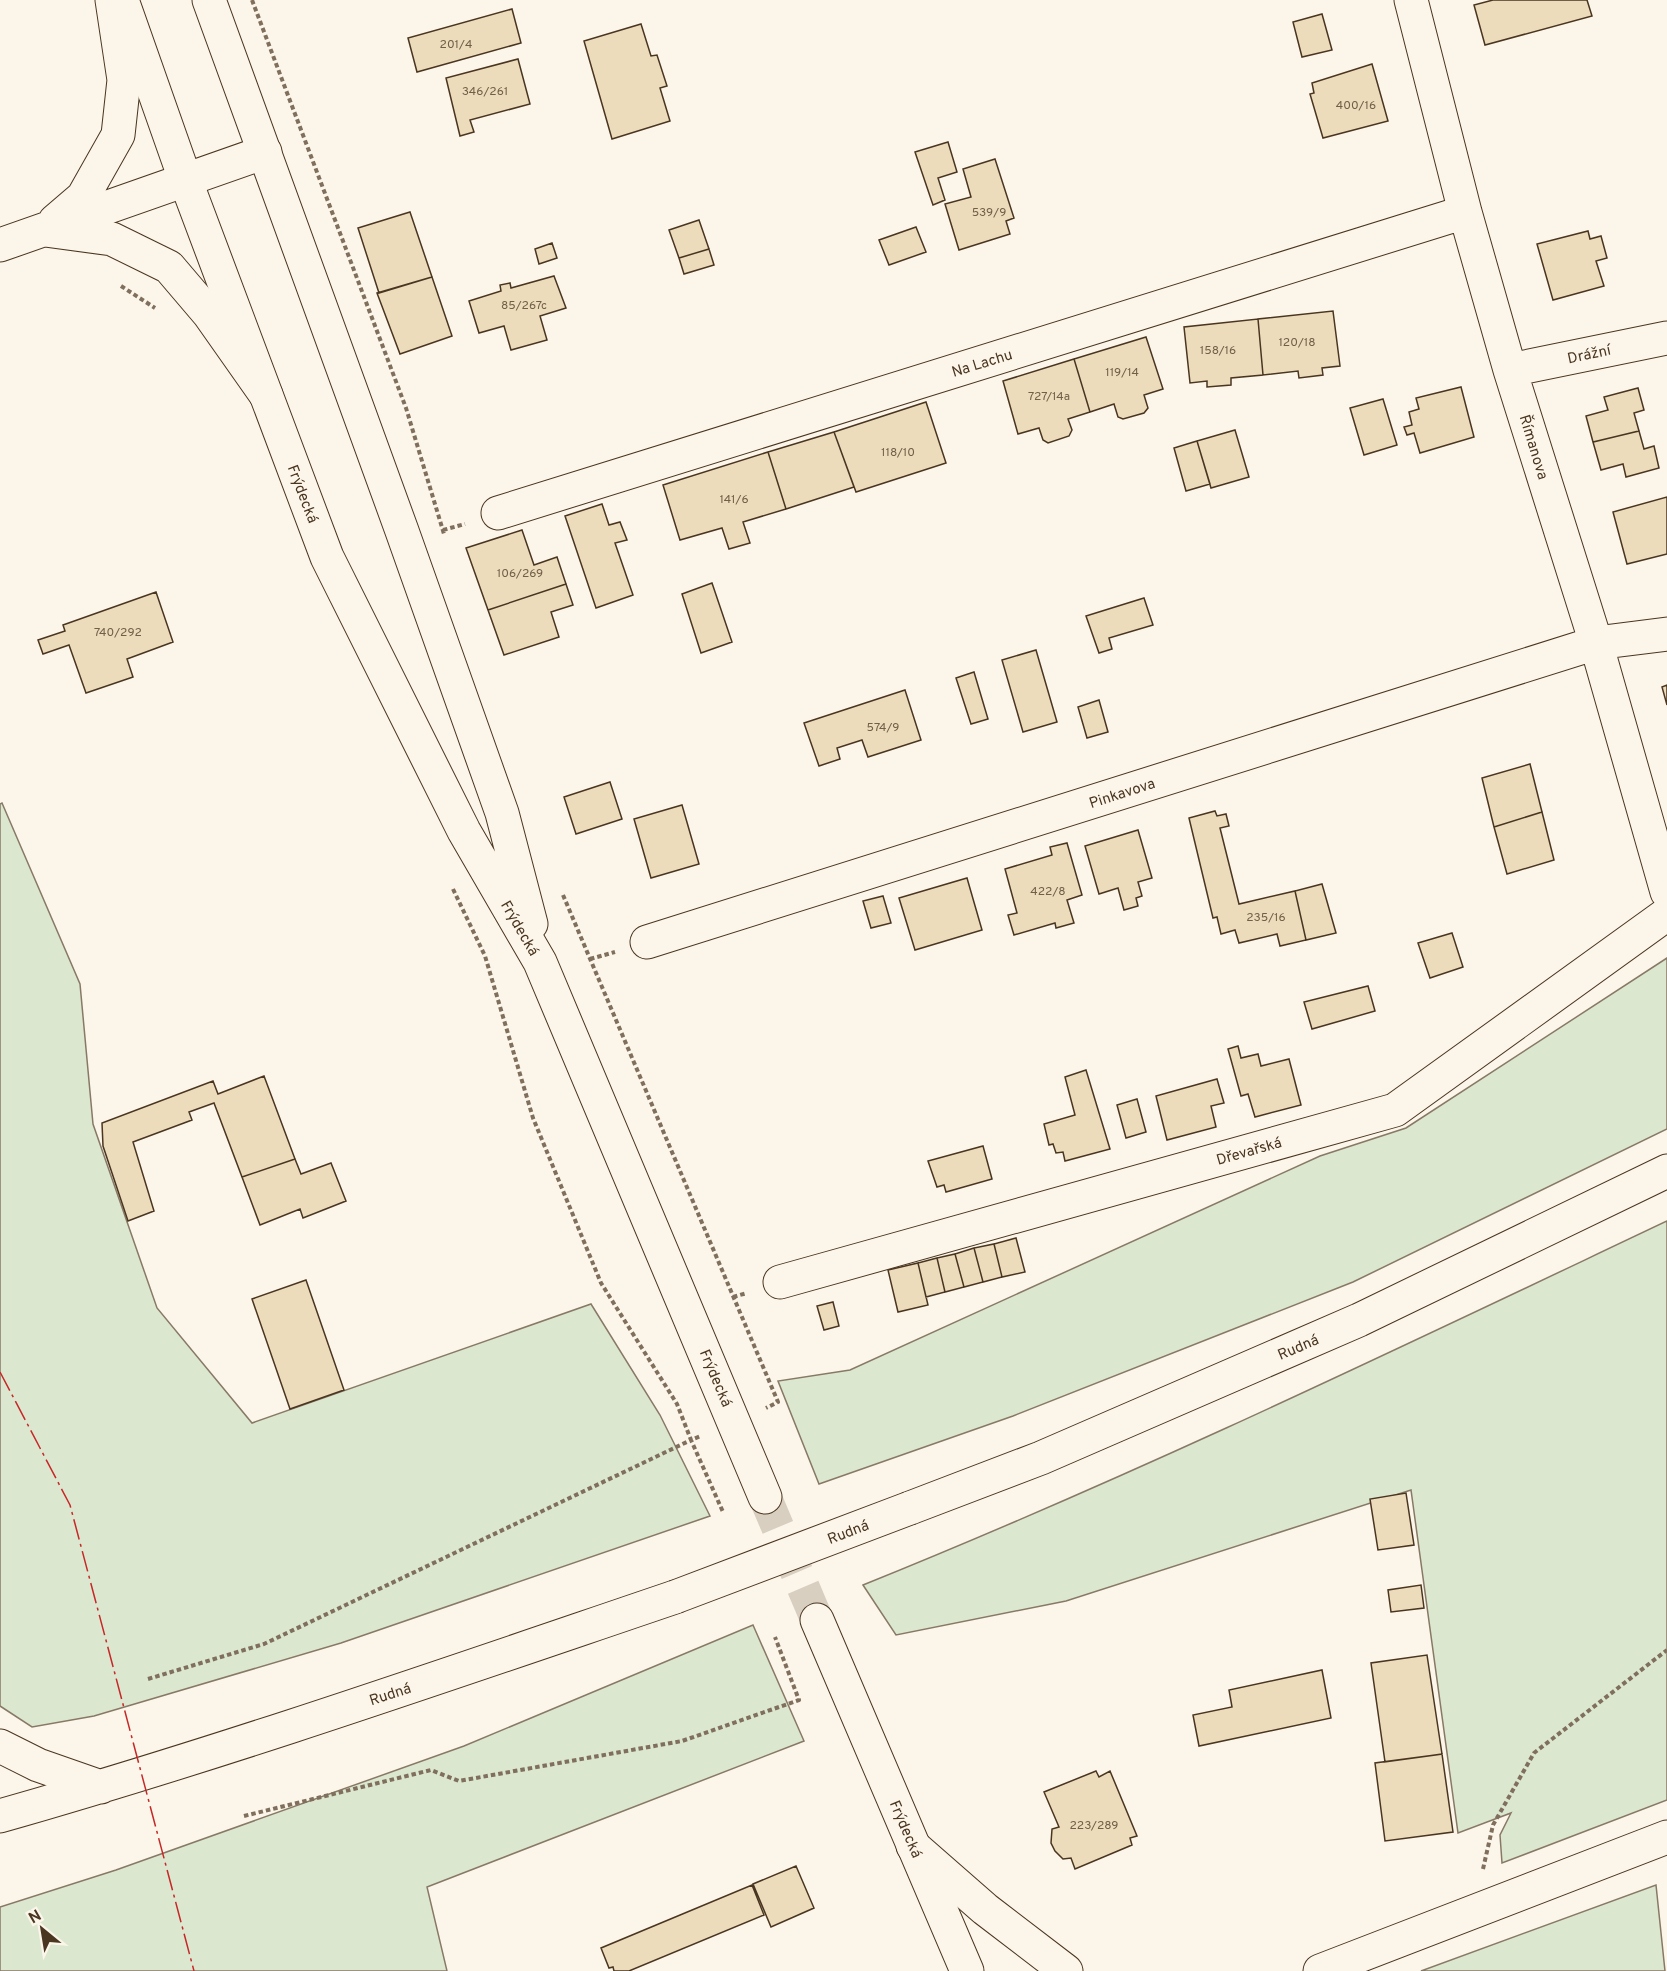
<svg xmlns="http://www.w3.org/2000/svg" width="1667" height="1971" viewBox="0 0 1667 1971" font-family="Overpass,sans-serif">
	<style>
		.green { fill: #dce7d0; stroke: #887966; stroke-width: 1.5 }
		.building { fill: #ecdcbc; stroke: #4a3520; stroke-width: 1.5 }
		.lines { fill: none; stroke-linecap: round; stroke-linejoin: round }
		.secondary-tunnel { stroke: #d8cfc1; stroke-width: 33; stroke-dasharray: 33 16; stroke-linecap: butt }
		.street-casing { stroke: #4a3520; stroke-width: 35 }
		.secondary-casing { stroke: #4a3520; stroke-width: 35 }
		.primary-casing { stroke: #4a3520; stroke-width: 35 }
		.path { stroke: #7f6f5c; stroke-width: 4; stroke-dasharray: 4.5 3; stroke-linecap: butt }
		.street { stroke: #fbf6e9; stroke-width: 33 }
		.secondary { stroke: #fbf6e9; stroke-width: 33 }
		.primary { stroke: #fbf6e9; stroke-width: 33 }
		.primary-bridge-casing { stroke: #4a3520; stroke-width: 35; stroke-linecap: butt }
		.primary-bridge { stroke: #fbf6e9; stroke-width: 33 }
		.power { stroke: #c62828; stroke-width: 1.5; stroke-dasharray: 21 4.5 3 4.5; stroke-linecap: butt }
		.labels { text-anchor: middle; stroke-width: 4.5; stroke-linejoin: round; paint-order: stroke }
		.number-label { font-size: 12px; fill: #725f47 }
		.street-label { font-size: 15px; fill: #4a3520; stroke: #fbf6e9 }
	</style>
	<rect width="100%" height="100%" fill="#fbf6e9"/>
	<!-- green -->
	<path class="green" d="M2,803L80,984L93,1124L157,1308L252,1423L591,1304L660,1415L710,1516L341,1643L94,1716L32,1727L0,1706V804Z
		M1667,958V1129L1353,1282L1013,1416L819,1484L778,1381L850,1370L1320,1156L1406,1128Z
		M1667,1221V1800L1502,1863L1500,1835L1511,1813L1458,1833L1411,1490L1066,1601L896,1635L863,1585C1136,1475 1401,1347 1667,1221Z
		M753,1625L804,1741L427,1887L447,1971H0V1907L116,1870L464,1746Z
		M1656,1885L1665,1971H1421Z"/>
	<!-- building -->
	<path class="building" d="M1493,0H1587L1592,16L1485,45L1474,5Z
		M512,9L521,43L417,72L408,38Z
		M1322,14L1332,50L1302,57L1293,22Z
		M641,24L651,56L657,55L667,86L660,88L670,121L612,139L584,41Z
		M518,59L530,104L470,120L474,132L460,136L446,78Z
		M1372,64L1388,121L1323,138L1310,94L1314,93L1312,83Z
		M948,142L957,172L938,178L945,200L933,205L915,152Z
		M995,159L1014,218L1006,221L1010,234L959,250L945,204L971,197L963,169Z
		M410,212L432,277L379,293L358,228Z
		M699,220L709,249L679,258L669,230Z
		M916,227L926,252L889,265L879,240Z
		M1588,231L1590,239L1601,236L1607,258L1596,261L1604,286L1553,300L1537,244Z
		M552,243L557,258L539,264L535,249Z
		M709,249L714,265L684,274L679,258Z
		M554,276L566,308L540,316L547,340L511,350L504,326L479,333L469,301L501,291L500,285L510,283L511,288Z
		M432,277L452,336L400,354L377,293Z
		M1333,311L1340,366L1322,368L1323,375L1299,378L1298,371L1263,375L1258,319Z
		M1258,319L1263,375L1231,378V385L1207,387V381L1190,383L1184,327Z
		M1146,337L1163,389L1144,395L1148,408L1144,413L1123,419L1118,417L1114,404L1090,412L1074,359Z
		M1074,359L1090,412L1068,419L1072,430L1069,436L1048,443L1043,440L1039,428L1018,434L1003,381Z
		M1461,387L1474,437L1420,453L1414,433L1407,435L1404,427L1412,425L1409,412L1419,409L1416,398Z
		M1638,388L1644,410L1634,413L1639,431L1593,442L1586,416L1608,410L1604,397Z
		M1383,399L1397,445L1364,455L1350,408Z
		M926,402L946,463L856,492L834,432Z
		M1235,430L1249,477L1211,488L1197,441Z
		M1639,431L1644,449L1654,446L1659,468L1626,477L1623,464L1601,470L1593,442Z
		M834,432L854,487L786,509L768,452Z
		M1197,441L1210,484L1186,491L1174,448Z
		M768,452L786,509L743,522L750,543L729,549L722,528L680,540L663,485Z
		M1667,497V554L1627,564L1613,512Z
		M602,504L609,525L620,522L627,540L615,543L633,595L596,608L565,516Z
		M522,530L534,565L557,557L566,584L488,610L466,548Z
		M712,583L732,642L701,653L682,594Z
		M566,584L573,605L551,612L559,637L504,655L488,610Z
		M156,592L173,642L127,659L133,677L86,693L69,645L43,654L38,640L65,631L63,625Z
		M1144,598L1153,625L1109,638L1112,649L1099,653L1086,616Z
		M1036,650L1057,722L1023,732L1002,660Z
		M974,672L988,719L971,724L956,678Z
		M1667,685V705L1662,687Z
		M905,690L921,740L868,757L862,740L837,748L840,759L819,766L804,723Z
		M1099,700L1108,732L1087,738L1078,707Z
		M1530,764L1542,812L1494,827L1482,778Z
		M610,782L622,819L576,834L564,797Z
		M682,805L699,864L651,878L634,819Z
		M1215,811L1217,816L1226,814L1229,826L1220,828L1239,904L1295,891L1306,940L1280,946L1277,934L1239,943L1235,930L1221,934L1217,917L1213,918L1189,818Z
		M1542,812L1554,860L1507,874L1494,827Z
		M1138,830L1152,878L1138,882L1142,896L1136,898L1138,906L1124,910L1118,888L1099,894L1085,846Z
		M1067,843L1082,895L1067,900L1074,923L1056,928L1055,923L1014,935L1008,915L1017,913L1005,869L1052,855L1050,847Z
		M967,878L982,930L915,950L899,898Z
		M1322,884L1336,933L1306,940L1295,891Z
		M883,896L891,923L871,928L863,901Z
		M1452,933L1463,967L1430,978L1418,943Z
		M1368,986L1375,1011L1312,1029L1304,1002Z
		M1238,1046L1241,1058L1258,1054L1261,1066L1289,1059L1301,1105L1255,1117L1248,1094L1241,1096L1228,1049Z
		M1086,1070L1110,1149L1065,1161L1063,1152L1056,1153L1053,1144L1049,1145L1044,1124L1075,1115L1065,1077Z
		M264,1076L295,1159L242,1177L214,1103L189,1112L192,1120L133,1142L154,1211L128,1221L103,1146L102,1123L213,1081L218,1094Z
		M1217,1079L1224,1103L1211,1106L1216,1127L1167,1140L1156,1096Z
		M1137,1099L1146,1132L1126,1138L1117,1105Z
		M983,1146L992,1179L946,1192L944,1185L937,1187L928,1161Z
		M295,1159L301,1174L331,1163L346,1201L303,1218L300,1209L260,1225L242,1177Z
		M1016,1238L1025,1272L1002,1277L994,1244Z
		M994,1244L1002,1277L983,1282L974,1248Z
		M974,1248L983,1282L964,1287L955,1254Z
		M955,1254L964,1287L945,1292L937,1258Z
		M937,1258L945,1292L926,1297L918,1263Z
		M918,1263L928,1305L898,1312L888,1270Z
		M306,1280L344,1390L290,1409L252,1299Z
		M833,1302L839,1326L824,1330L817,1306Z
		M1406,1493L1414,1545L1378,1550L1370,1499Z
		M1421,1585L1424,1608L1391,1612L1388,1590Z
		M1427,1655L1442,1754L1385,1762L1371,1663Z
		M1322,1670L1331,1718L1199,1746L1193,1715L1232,1707L1229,1690Z
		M1442,1754L1453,1832L1385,1841L1375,1763Z
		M1096,1771L1099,1777L1110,1771L1137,1836L1130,1838L1132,1845L1075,1869L1071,1858L1063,1859L1055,1851L1051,1843L1052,1829L1059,1827L1044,1792Z
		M796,1866L814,1908L771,1927L753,1884Z
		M752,1885L764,1915L629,1971H614L613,1967L609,1968L601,1948Z"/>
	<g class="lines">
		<!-- secondary-tunnel -->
		<path class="secondary-tunnel" d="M765,1497L817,1620"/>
		<defs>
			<path id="street" d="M1411,0L1465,212L1510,370L1596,643L1667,892
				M1510,370L1667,338
				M498,513L1465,212
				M647,942L1596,643L1667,634
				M780,1282L1395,1110L1667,914"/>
			<path id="secondary" d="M122,0L185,179L327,557L464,831L540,962L765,1497
				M209,0L402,531L502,813L531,924
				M817,1620L967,1971"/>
			<path id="primary" d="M55,221L83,197L118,135L124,80L112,0
				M45,230L112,239L169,267L209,314L266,395
				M0,245L265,152
				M910,1508L1041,1458L1359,1320L1667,1171
				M0,1746L38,1765L101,1787
				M0,1816C228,1751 451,1673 675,1597
				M913,1846L985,1909L1066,1971
				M1320,1971L1667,1837"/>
		</defs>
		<!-- street casing -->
		<use href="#street" class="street-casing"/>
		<!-- secondary casing -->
		<use href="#secondary" class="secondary-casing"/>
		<!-- primary casing -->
		<use href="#primary" class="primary-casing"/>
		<!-- path -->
		<path class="path" d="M252,0L406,408L444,534
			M121,286L155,308
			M443,530L465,524
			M453,889L485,956L533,1118L601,1283L677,1404L691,1440L701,1436
			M563,895L778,1402L766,1408
			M590,959L615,952
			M733,1297L747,1293
			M148,1679L264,1644L691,1440L723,1512
			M244,1816L431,1770L459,1781L682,1741L799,1700L775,1637
			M1483,1869L1493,1825L1534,1753L1667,1650"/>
		<!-- street -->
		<use href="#street" class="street"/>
		<!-- secondary -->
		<use href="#secondary" class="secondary"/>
		<!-- primary -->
		<use href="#primary" class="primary"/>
		<defs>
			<path id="primary-bridge" d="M675,1597L910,1508"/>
		</defs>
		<!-- primary-bridge casing -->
		<use href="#primary-bridge" class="primary-bridge-casing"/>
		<!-- primary-bridge -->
		<use href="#primary-bridge" class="primary-bridge"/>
		<!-- power -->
		<path class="power" d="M0,1372L70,1505L194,1971"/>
	</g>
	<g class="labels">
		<!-- number labels -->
		<g class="number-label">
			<text x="456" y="48">201/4</text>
			<text x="485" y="95">346/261</text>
			<text x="1356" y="109">400/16</text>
			<text x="989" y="216">539/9</text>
			<text x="524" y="309">85/267c</text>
			<text x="1297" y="346">120/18</text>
			<text x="1218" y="354">158/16</text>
			<text x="1122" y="376">119/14</text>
			<text x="1049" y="400">727/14a</text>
			<text x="898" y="456">118/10</text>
			<text x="734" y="503">141/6</text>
			<text x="520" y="577">106/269</text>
			<text x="118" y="636">740/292</text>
			<text x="883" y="731">574/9</text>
			<text x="1048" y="895">422/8</text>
			<text x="1266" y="921">235/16</text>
			<text x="1094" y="1829">223/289</text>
		</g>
		<!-- street labels -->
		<g class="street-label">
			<text transform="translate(1589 354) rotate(-12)" y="5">Drážní</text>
			<text transform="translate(982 363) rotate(-17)" y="5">Na Lachu</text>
			<text transform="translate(1534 447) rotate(73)" y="5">Římanova</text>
			<text transform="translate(303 494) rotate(69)" y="5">Frýdecká</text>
			<text transform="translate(1122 793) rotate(-18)" y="5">Pinkavova</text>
			<text transform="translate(520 928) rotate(60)" y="5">Frýdecká</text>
			<text transform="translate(1249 1151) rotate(-16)" y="5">Dřevařská</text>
			<text transform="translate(1298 1347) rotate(-23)" y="5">Rudná</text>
			<text transform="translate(716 1378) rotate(67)" y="5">Frýdecká</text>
			<text transform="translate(848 1532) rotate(-21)" y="5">Rudná</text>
			<text transform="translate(390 1694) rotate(-18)" y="5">Rudná</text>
			<text transform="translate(906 1829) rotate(67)" y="5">Frýdecká</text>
		</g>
	</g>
	<!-- north arrow -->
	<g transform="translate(42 1929) rotate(330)" stroke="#fbf6e9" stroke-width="4.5" paint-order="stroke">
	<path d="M0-4.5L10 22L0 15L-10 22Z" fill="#4a3520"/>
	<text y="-9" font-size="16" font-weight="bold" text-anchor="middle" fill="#4a3520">N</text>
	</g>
</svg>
